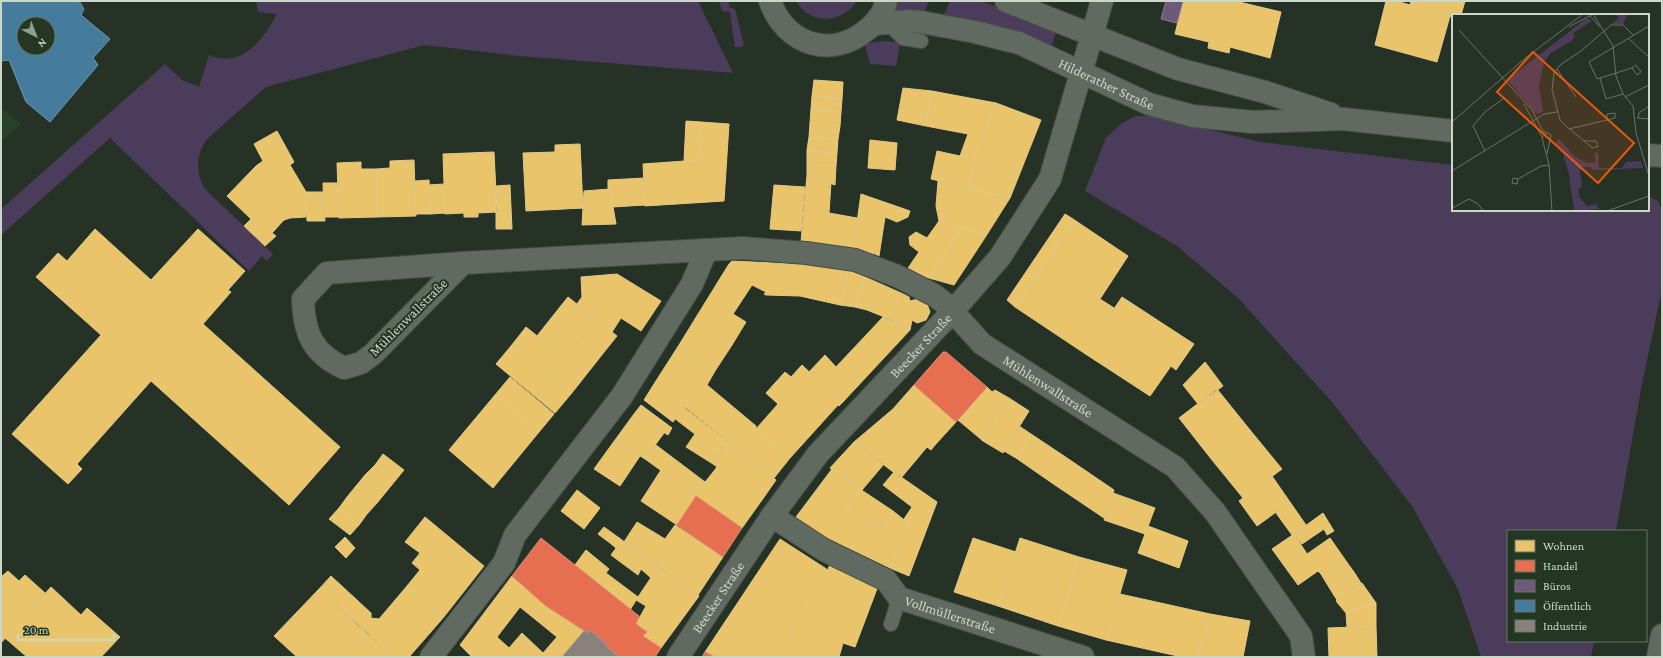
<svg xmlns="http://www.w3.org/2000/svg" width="1663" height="658" viewBox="0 0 1663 658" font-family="'Crimson Pro',serif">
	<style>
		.built { fill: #284027 }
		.green { fill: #4c3c5b }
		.homes { fill: #e9c46a; stroke: #e0ca86; fill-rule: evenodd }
		.shops { fill: #e76f51; stroke: #de8e75 }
		.offices { fill: #6d597a; stroke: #897f92 }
		.public { fill: #457b9d; stroke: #6d97aa; fill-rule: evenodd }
		.industry { fill: #8a817c; stroke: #9d9b93 }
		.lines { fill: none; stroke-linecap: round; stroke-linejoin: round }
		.lane-casing { stroke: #454f45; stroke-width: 16 }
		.street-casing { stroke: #454f45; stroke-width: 24 }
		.secondary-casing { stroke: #454f45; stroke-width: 24 }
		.lane { stroke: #616a60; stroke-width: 14 }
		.street { stroke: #616a60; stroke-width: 22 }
		.secondary { stroke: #616a60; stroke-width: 22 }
		.labels { text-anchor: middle; stroke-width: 4; stroke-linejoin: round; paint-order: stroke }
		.street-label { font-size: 14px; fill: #cad7c9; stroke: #233722 }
		.inset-road { fill: none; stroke: #687468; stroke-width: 1 }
		.view { fill: #e8590c; fill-opacity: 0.15; stroke: #e8590c; stroke-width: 2 }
		.inset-edge { fill: none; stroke: #cad7c9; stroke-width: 2 }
	</style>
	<rect width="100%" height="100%" fill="#273227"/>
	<!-- built -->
	<path class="built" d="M1,108L21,124L1,142Z"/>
	<!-- green -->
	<path class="green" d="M256,1H698L733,73L520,56L424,45L266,87L206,140C196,157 195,172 205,189L273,254L267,261L262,256L249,271L110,138L1,235V209L165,64L182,80L199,87L209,55C242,69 263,40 277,14L258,12Z
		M719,1H728L730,8L735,9L744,45L741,47H735L730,12L722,11Z
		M796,1H857C843,23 810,26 796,1Z
		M897,1H929L924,13L897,12L895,8Z
		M950,1H977L987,3L1056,31L1051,48L943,17Z
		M885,41L900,43L896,66L870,64L865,45L875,42Z
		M1136,116H1153L1260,142L1453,165V210H1648V196L1658,201L1662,210V289L1641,389L1616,531H1508V641H1594L1591,657H1481L1458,589L1412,506L1332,402L1238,298L1177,246L1085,191L1106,138L1122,123Z"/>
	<!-- homes -->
	<path class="homes" d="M1183,1H1235L1281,12L1270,58L1230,47L1229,53L1208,48L1209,42L1175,34Z
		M1386,1H1396L1450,16L1437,62L1375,45Z
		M1411,1H1465L1461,15H1453V17L1410,5Z
		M814,80L843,82L842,99L812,96Z
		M903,88L932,91L926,126L897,120Z
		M932,91L996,103L973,161L960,156L968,134L926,126Z
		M812,96L842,99L841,112L811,109Z
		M996,103L1041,120L1018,178L973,161Z
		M811,109L841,112L840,126L810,123Z
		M686,121L701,122L699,160L684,161Z
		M701,122L729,124L724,201L645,206L643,164L699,160Z
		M810,123L840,126L838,139L809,137Z
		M277,131L294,162L290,165L306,192V217L290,218L284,220L272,233L276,236L265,246L244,226L251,219L227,196L256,166L263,161L254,144Z
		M809,137L838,139L837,153L807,150Z
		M870,140L897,143L895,170L868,168Z
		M580,144L583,208L526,211L523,153L555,152V145Z
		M807,150L837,153L836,166L807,164Z
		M937,151L960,156L974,162L969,188L931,179Z
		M494,152L497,212L478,213V217H464V213L445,214L443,154Z
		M414,160L416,216L377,217L376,169L390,168V161Z
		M361,162V169H376L377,217L339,218L337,163Z
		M974,162L1018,178L1010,198L969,188Z
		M807,164L836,166L835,185L807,175Z
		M807,175L831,183L829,213L857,218L853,250L801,242Z
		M644,178L645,205L613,207L610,189L608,190V180Z
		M429,180L431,214H416L415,181Z
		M938,181L969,188L1010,198L986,236L939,221L936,206Z
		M323,183H337L339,217H324Z
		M444,184L445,213L431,214L429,185Z
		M510,185L512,229H496V186Z
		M774,185L805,187L801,231L770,229Z
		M610,189L616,224L582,225L584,191Z
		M306,192H323L325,221H307Z
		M861,194L910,211L908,217L897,222L885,217L879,256L875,254L853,250Z
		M1065,214L1073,219L1015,307L1007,300Z
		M1073,219L1128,256L1100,299L1114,308L1084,353L1015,307Z
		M939,221L961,228L929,278L906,271L919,252L910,245L909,237L916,232L927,238Z
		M961,228L986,236L954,285L929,278Z
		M95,229L151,280L198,229L245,271L228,290L231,292L203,324L340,447L289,505L151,381L77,464L82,469L68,484L12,434L101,335L36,277L58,253L67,261Z
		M732,261L812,265L849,270L840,305L800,296L766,295L764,294L766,292L752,285L733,314L746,322L732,345L695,319L729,264Z
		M849,270L865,277L855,307L840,305Z
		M617,274L661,301L641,331L621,318L612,332L577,304L582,297L581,277Z
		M865,277L901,293L887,318L867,310L855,307Z
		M901,293L909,297L910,301L918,299L927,304L930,312L926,320L917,323L912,320L910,330L887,318Z
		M568,297L617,336L601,356L552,317Z
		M1122,297L1194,344L1176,370L1171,366L1150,396L1084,353Z
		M552,317L601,356L586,375L537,336Z
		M883,317L910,330L842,403L809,372L825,355L836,367Z
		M695,319L732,345L715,371L679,345Z
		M526,327L586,375L571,394L511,346Z
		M679,345L715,371L707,385L756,426L737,449L654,384Z
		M511,346L571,394L555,413L496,364Z
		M1205,362L1223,386L1198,404L1183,385Z
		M802,365L842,403L839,406L838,405L790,458L756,429L778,404L766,393L785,372L791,377Z
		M510,377L554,414L539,432L495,395Z
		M654,384L683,407L674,418L675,419L673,422L644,400Z
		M914,385L956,422L935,445L893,409Z
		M987,387L992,392L995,390L1009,398L983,441L958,420Z
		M1217,389L1250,430L1212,460L1179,418Z
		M495,395L539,432L493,488L449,450Z
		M1009,398L1029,411L1003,453L983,441Z
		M641,405L672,428L668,435L634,414Z
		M683,407H685L729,442L721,454L674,418Z
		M893,409L935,445L931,450L927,447L901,478L854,442Z
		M634,414L664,433L645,459L615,440Z
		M756,426V429L790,458L774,478L737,449Z
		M1019,426L1031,434L1016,458L1004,451Z
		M1250,430L1282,469L1243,498L1212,460Z
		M695,434L721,454L713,464L686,447Z
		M1031,434L1067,458L1052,483L1016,458Z
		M615,440L640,456L620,486L594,469Z
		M729,442L776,480L762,500L713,464Z
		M854,442L884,464L862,490L830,468Z
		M656,445L705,482L695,495L645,459Z
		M383,454L404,470L395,481L375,465Z
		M1067,458L1114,490L1104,518L1052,483Z
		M375,465L395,481L386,492L365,475Z
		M717,467L762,500L742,528L695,495Z
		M832,469L860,489L846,509L903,536L890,568L826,537L796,517Z
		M661,470L696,496L677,525L641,501Z
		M894,472L937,502L909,576L890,568L908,523L904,519L912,507L883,485Z
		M365,475L386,492L377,503L356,486Z
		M1272,476L1290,502L1257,526L1239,501Z
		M356,486L377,503L367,514L347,497Z
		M860,489L893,511L885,528L846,509Z
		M577,490L600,508L584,529L561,511Z
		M1113,493L1155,508L1145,534L1104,520Z
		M347,497L367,514L359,525L339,508Z
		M1290,502L1306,525L1292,535L1276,513Z
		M339,508L359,525L350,535L329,519Z
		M893,511L908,523L903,536L885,528Z
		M1323,513L1334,531L1327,535L1324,529L1302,544L1294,534Z
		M425,517L484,566L443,618L407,586L420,570L412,563L420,553L405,542Z
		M637,522L665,539L675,525L723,557L698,595L624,542Z
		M1148,526L1188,541L1179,568L1138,553Z
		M604,527L615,535L610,543L598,534Z
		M1294,534L1307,554L1330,538L1346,561L1321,574L1318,571L1298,585L1272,549Z
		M615,535L622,540L616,548L610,543Z
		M345,537L355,548L346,558L335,547Z
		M973,538L1016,552L998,606L954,592Z
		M1020,538L1079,557L1058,626L998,606Z
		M780,539L828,570L771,657H715L705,652Z
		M622,540L658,567L651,578L641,569L638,575L611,555Z
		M586,550L609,569L598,583L575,565Z
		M1079,557L1127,570L1106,640L1058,626Z
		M831,561L878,586L855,647L843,643L839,657H771L828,570Z
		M1346,561L1354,572L1330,589L1321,574Z
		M658,567L699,596L661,648L643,636L647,632L636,624L646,606L636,600Z
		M8,571L19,581L25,575L45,593L1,643V577Z
		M1354,572L1361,583L1337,600L1330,589Z
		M606,573L638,597L630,610L598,583Z
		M331,576L371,613V618L379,619L407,586L443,618L409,657H394L319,589Z
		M512,576L546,606L584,631L562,657H472L460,645ZM520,607L557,637L543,653L522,633L509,648L497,637Z
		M1362,583L1376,603L1346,613L1336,601Z
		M51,587L81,615L87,608L120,637L101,657H27L5,638Z
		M319,589L364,631L341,657H297L274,636Z
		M1120,594L1210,614L1196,657H1182L1106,640Z
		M1376,603V626L1347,627L1346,613Z
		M1210,614L1250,621L1243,657H1196Z
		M1376,626L1377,657H1329L1328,628Z
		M364,631L394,657H341Z"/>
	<!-- shops -->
	<path class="shops" d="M943,352H946L987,387L956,422L914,385Z
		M696,496L742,528L723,557L677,525Z
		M541,538L639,616L636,624L647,632L643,636L661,648L655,657H619L606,646L607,645L590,630L588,633L546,606L512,576Z
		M705,652L715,657H702Z"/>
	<!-- offices -->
	<path class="offices" d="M1166,1H1183L1177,23L1161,19Z"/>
	<!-- public -->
	<path class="public" d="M1,1H79L84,9L81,15L110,39L93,58L98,65L50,122L26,102L9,60L1,61ZM24,24H48V48H24Z"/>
	<!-- industry -->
	<path class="industry" d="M590,630L607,645L606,646L619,657H562L584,631L588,633Z"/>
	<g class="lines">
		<defs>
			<path id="lane" d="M888,23L903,38L921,41
				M891,624L899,598"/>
			<g id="street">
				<path id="s1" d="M463,263L373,354L361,363L344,368C312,353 304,333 303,299L327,273L463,263L743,248L806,253L855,260L897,276L934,295L947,305L982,344L1175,467L1215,512L1301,636L1304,657"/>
				<path id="s2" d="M772,516L824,550L886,580L899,598L1083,657"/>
				<path d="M431,657L504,563L515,535L622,396L692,284L706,251"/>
				<path id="s3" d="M678,657L772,516L818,454L952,312L1000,257L1050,179L1102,1"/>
			</g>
			<g id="secondary">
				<path d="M770,1C785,45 832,60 868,29C876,23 885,11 886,1"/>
				<path d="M1006,1L1178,69L1265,92L1331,114"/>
				<path id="s4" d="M874,24L910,21L921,22L975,32L1019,43L1149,104L1193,116L1253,122L1344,119L1453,131"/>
				<path d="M1648,155L1662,156"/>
				<path d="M1658,657L1662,635"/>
			</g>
		</defs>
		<!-- lane casing -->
		<use href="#lane" class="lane-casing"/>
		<!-- street casing -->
		<use href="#street" class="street-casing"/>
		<!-- secondary casing -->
		<use href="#secondary" class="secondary-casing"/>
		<!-- lane -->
		<use href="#lane" class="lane"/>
		<!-- street -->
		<use href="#street" class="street"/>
		<!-- secondary -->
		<use href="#secondary" class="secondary"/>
	</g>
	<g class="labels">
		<!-- street labels -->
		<g class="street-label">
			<text dy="5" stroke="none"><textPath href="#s4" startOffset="244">Hilderather Straße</textPath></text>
			<text transform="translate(408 317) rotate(-45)" y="5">Mühlenwallstraße</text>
			<text dy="5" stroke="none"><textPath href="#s3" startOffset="396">Beecker Straße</textPath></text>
			<text dy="5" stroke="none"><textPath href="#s1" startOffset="1045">Mühlenwallstraße</textPath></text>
			<text dy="5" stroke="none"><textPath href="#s3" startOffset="72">Beecker Straße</textPath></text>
			<text dy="5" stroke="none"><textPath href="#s2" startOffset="207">Vollmüllerstraße</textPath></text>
		</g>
	</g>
	<!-- overview -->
	<g transform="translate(1452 14)">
		<rect width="197" height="197" fill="#273227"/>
		<path d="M164,0L175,1L171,10H159L167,4ZM135,4L140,7L121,19L123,22L119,27L99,39L92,48L87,71L91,98L84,100L57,68V64ZM106,124L123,143L135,149L143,148V138L146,139L147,154H170L174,148L189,147L191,154L140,156L139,153H131V155L126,157H128L130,172L126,176L128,184L135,192L144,190L147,195L122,197L117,160L111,140L104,131Z" fill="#4c3c5b"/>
		<path class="inset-road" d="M141,0L161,32L164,62L171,80L181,92L184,119L197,162M138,2L148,13M117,13L141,0M7,16L80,96L91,117L99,121L95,140M177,25L197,43M105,55L124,83M148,64L145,65L137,48L197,12M171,80L154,85L148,64L180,54L185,61L189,58L184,51L180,54M173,83L197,71M72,90L90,123M185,104L197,105M186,104L187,99L197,92M0,108L71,46L131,0M117,115L163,104V99L155,100V105M94,119L90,124L97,151L100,197M132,127H144L146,132L141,134L132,127L115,113L108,106L100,76L102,59L108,51L129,37L159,11H171L182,22M33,137L21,112L34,97L51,85M0,157L92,100L105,98M66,165L65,170L60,169L61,164L66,165L89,152L97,151M0,194L17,185L26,190L31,197M155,197L197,182"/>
		<path class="view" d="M81,38L182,129L146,169L45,78Z"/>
		<rect width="197" height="197" class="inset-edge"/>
	</g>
	<!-- border -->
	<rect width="1663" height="658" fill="none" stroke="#cad7c9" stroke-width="4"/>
	<!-- legend -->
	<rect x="1507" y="530" width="140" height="112" fill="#233722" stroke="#667765"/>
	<rect x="1515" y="540" width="20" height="12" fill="#e9c46a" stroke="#667765"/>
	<text x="1543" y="550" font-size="12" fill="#cad7c9">Wohnen</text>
	<rect x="1515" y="560" width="20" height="12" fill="#e76f51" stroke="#667765"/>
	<text x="1543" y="570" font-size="12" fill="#cad7c9">Handel</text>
	<rect x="1515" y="580" width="20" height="12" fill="#6d597a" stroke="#667765"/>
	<text x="1543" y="590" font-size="12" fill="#cad7c9">Büros</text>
	<rect x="1515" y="600" width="20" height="12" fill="#457b9d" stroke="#667765"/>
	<text x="1543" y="610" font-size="12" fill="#cad7c9">Öffentlich</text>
	<rect x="1515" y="620" width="20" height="12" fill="#8a817c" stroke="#667765"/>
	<text x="1543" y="630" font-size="12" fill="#cad7c9">Industrie</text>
	<!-- north arrow -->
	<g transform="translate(36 36) rotate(138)"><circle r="19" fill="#233722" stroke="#667765"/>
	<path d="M0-3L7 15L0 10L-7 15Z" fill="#919d90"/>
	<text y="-6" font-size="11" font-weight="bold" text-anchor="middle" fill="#cad7c9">N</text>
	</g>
	<!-- scale -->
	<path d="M18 634v6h96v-6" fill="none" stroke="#cad7c9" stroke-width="2"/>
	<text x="24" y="634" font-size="12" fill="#cad7c9" stroke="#233722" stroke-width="3" paint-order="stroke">20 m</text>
</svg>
